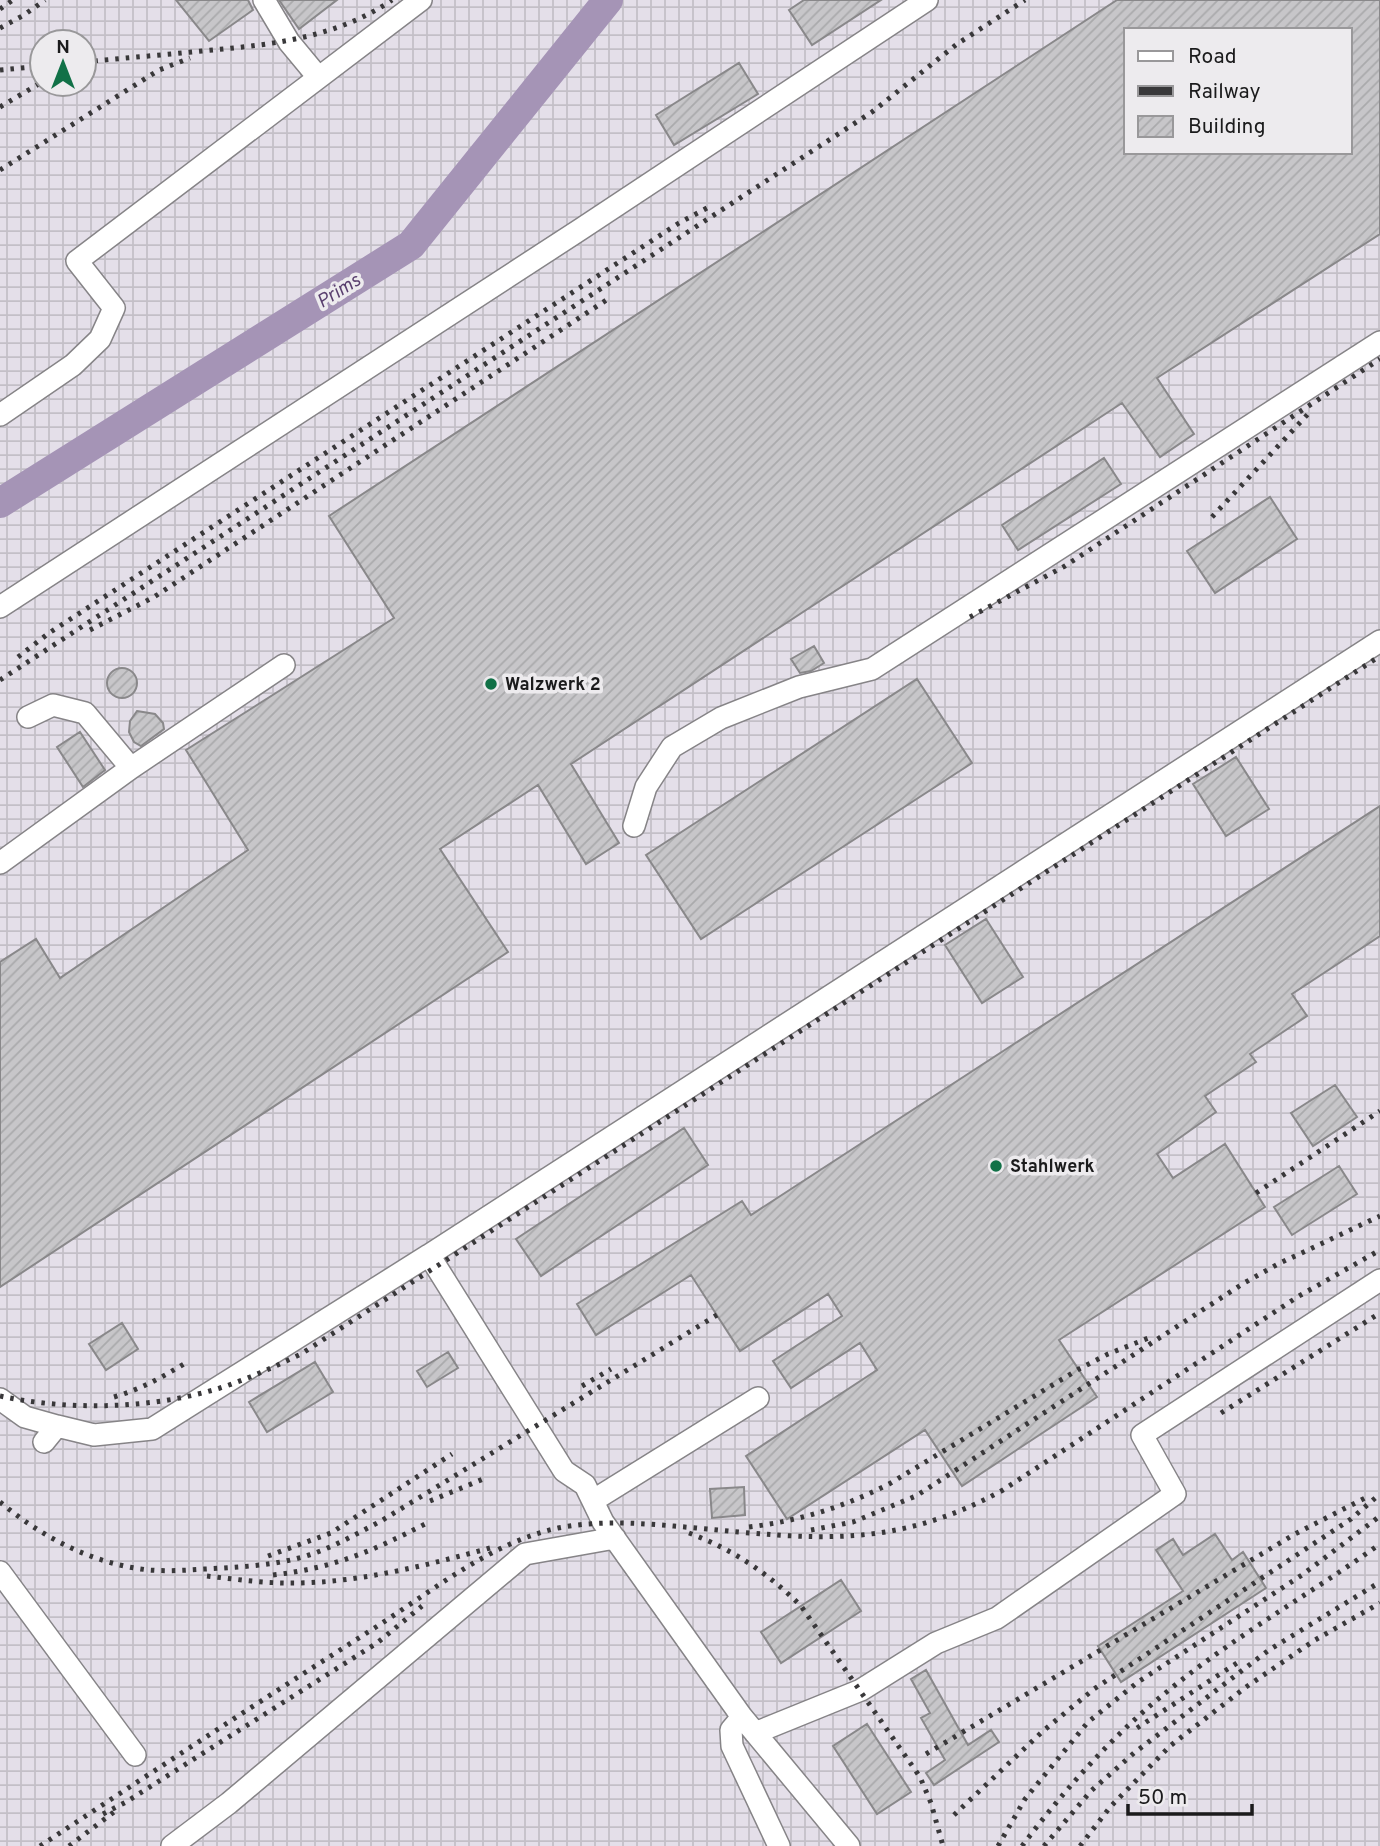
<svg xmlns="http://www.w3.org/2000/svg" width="1380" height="1846" viewBox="0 0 1380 1846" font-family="Overpass,sans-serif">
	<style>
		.industrial { fill: url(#industrial-grid); fill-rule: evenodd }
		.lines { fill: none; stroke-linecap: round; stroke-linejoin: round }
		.river { stroke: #a594b6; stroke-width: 30 }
		.building { fill: url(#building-hatch); stroke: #89888a; stroke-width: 2; fill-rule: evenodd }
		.minor-casing { stroke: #868487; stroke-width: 24 }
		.minor { stroke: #fff; stroke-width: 21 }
		.rail { stroke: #39383a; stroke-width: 5; stroke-dasharray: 3.5 7; stroke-linecap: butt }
		.poi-dot { fill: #117147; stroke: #edebee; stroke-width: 2.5 }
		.labels { text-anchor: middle; stroke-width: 7; stroke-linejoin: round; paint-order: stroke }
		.poi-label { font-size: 18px; font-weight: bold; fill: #1b1b1c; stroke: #edebee; text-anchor: start }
		.water-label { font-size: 19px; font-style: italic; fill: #593f6e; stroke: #edebee }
	</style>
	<defs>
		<pattern id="industrial-grid" width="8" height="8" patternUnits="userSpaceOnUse" patternTransform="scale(1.75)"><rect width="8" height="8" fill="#e4dfe9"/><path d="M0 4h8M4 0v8" fill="none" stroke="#c3bfc7"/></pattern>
		<pattern id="building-hatch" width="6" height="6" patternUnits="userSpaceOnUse" patternTransform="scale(1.75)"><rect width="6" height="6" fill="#c7c6c9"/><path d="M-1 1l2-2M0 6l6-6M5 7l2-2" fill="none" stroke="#aaaaac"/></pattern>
	</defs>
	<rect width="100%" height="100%" fill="#edebee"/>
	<!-- industrial -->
	<path class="industrial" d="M0,0H1380V1846H0ZM1126,30H1350V152H1126ZM42,42H84V84H42Z"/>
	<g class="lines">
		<!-- river -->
		<path class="river" d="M0,503L411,245L608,0"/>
	</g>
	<!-- building -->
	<path class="building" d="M176,0H248L253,10L209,41Z
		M279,0H337L299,29Z
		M804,0H881L812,45L789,10Z
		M1117,0H1380V234L1157,378L1194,434L1160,457L1122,403L571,764L619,843L586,864L538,785L440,849L508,952L0,1287V962L36,939L60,978L248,850L186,750L394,618L329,516ZM1126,30H1350V152H1126Z
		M739,63L758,94L674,145L656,115Z
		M1104,458L1121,484L1018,550L1002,525Z
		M1270,497L1297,539L1215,593L1187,551Z
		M814,646L824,663L811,671L800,673L791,659Z
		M107 683a15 15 0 1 1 30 0a15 15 0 1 1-30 0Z
		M917,679L972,763L701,939L646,855Z
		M137,711L155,714L163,723L164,729L141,746L134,742L129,732L130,721Z
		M80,732L105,770L83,787L57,747Z
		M1236,757L1269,809L1226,836L1193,784Z
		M1380,806V936L1292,994L1307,1016L1250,1054L1256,1062L1205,1096L1216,1112L1157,1154L1173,1178L1225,1144L1265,1207L1059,1340L1097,1397L962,1486L925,1430L787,1519L746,1456L877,1370L860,1343L791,1388L773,1361L842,1316L828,1294L740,1351L691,1275L596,1335L577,1304L742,1201L751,1215Z
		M986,919L1023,977L982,1003L945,945Z
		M1335,1085L1357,1117L1313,1146L1291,1113Z
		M684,1128L708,1165L541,1276L516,1239Z
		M1339,1166L1357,1194L1292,1235L1274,1207Z
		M122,1323L138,1349L106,1370L89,1344Z
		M448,1352L458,1368L427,1387L417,1371Z
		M315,1362L333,1392L267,1432L249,1402Z
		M744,1487L745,1515L712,1518L710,1489Z
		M1215,1534L1232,1560L1243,1552L1266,1588L1121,1682L1098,1646L1183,1591L1156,1550L1173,1539L1183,1555Z
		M841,1580L861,1611L781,1663L761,1632Z
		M926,1670L968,1745L991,1730L999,1742L934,1785L926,1773L945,1760L921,1718L930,1713L911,1679Z
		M867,1724L911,1792L877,1814L833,1746Z"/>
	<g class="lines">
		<defs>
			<path id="minor" d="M264,0L289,42L318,77
				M0,415L73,365L100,339L114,308L77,261L421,0
				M0,607L581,229L927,0
				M28,717L53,705L85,713L131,768
				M634,826L646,787L672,747L721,718L799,687L872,669L1380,342
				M0,863L131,768L284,665
				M0,1399L25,1417L57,1426
				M44,1442L57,1426L94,1435L152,1429L429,1255
				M594,1500L758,1398
				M0,1572L135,1755
				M742,1717L731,1730L732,1746L779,1846
				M755,1733L861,1690L936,1643L997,1618L1175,1494L1142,1435L1380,1280
				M172,1846L229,1803L525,1554L615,1538
				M849,1846L742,1717L603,1522L585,1485L564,1471L429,1255L1380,641"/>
		</defs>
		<!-- minor casing -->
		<use href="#minor" class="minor-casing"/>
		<!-- minor -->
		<use href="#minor" class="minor"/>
		<!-- rail -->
		<path class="rail" d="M0,9L13,0
			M0,28L24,15L45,0
			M84,62C123,58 163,55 202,51C268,45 335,39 392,0
			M0,70L42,66
			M0,107L42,82
			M0,170L159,70L190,58
			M1212,517L1308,414
			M970,617L1065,566L1380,359
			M90,630L154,597L608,299
			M18,657L49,633L679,223L707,208
			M0,680L872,112L957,44L1025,0
			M1256,1193L1380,1111
			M582,1386L611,1369
			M0,1396C70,1411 152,1409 220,1388C248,1379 274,1367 301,1354L1380,656
			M114,1397C141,1389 163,1377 187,1362
			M1221,1413L1380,1313
			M430,1501L488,1477
			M0,1502C43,1538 93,1564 149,1570C174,1572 199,1569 224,1568C253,1566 281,1564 309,1555C334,1547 358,1533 381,1521L717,1315
			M749,1527C799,1521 844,1507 889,1484L1079,1369L1108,1354L1151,1337
			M811,1530L853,1522L916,1496L1244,1283L1278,1264L1380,1216
			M689,1533C732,1549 768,1573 801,1606L920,1777L931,1803L943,1846
			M268,1556L331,1533L452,1454
			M273,1575C334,1568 373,1551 427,1523
			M207,1576C234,1579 261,1583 288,1583C354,1584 428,1565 490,1548
			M1137,1728L1237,1663
			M926,1754L1295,1534L1365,1498
			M103,1814L126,1802L377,1643L422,1606
			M954,1815L1043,1731L1094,1689L1351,1519L1380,1494
			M40,1846C151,1773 263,1699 376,1627C432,1591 492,1542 558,1528C604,1519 650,1524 696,1528C814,1539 894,1550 1003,1490L1299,1296L1380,1250
			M69,1846L114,1812
			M998,1846L1025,1799L1088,1722L1138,1682L1302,1575L1380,1516
			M1022,1846C1065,1789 1113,1735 1169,1690C1235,1636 1310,1594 1380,1544
			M1044,1846L1091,1791L1134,1753L1269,1650L1380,1582
			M1080,1846L1111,1806L1170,1746L1246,1687L1315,1640L1380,1603"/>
	</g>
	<!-- markers -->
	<g class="poi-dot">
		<circle cx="491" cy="684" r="7"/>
		<circle cx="996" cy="1166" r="7"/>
	</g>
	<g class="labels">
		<!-- poi labels -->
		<g class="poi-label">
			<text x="505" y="690">Walzwerk 2</text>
			<text x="1010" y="1172">Stahlwerk</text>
		</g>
		<!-- water labels -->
		<g class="water-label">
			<text transform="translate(338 290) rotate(-32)" y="7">Prims</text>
		</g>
	</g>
	<!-- legend -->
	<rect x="1124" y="28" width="228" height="126" fill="#edebee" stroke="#99989a" stroke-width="2"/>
	<rect x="1138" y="51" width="35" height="10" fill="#ffffff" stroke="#99989a" stroke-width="2"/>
	<text x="1188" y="63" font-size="21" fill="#1b1b1c">Road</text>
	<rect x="1138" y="86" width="35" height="10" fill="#39383a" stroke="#99989a" stroke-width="2"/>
	<text x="1188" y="98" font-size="21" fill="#1b1b1c">Railway</text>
	<rect x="1138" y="116" width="35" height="21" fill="url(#building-hatch)" stroke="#99989a" stroke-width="2"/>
	<text x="1188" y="133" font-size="21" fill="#1b1b1c">Building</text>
	<!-- north arrow -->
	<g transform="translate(63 63)"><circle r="33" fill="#edebee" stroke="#99989a" stroke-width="2"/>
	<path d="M0-5L12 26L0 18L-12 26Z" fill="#117147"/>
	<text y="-10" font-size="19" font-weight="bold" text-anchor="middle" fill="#1b1b1c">N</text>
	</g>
	<!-- scale -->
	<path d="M1128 1804v10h124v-10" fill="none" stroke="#1b1b1c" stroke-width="3.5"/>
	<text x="1138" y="1804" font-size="21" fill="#1b1b1c" stroke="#edebee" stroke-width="5" paint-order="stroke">50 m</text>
</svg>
